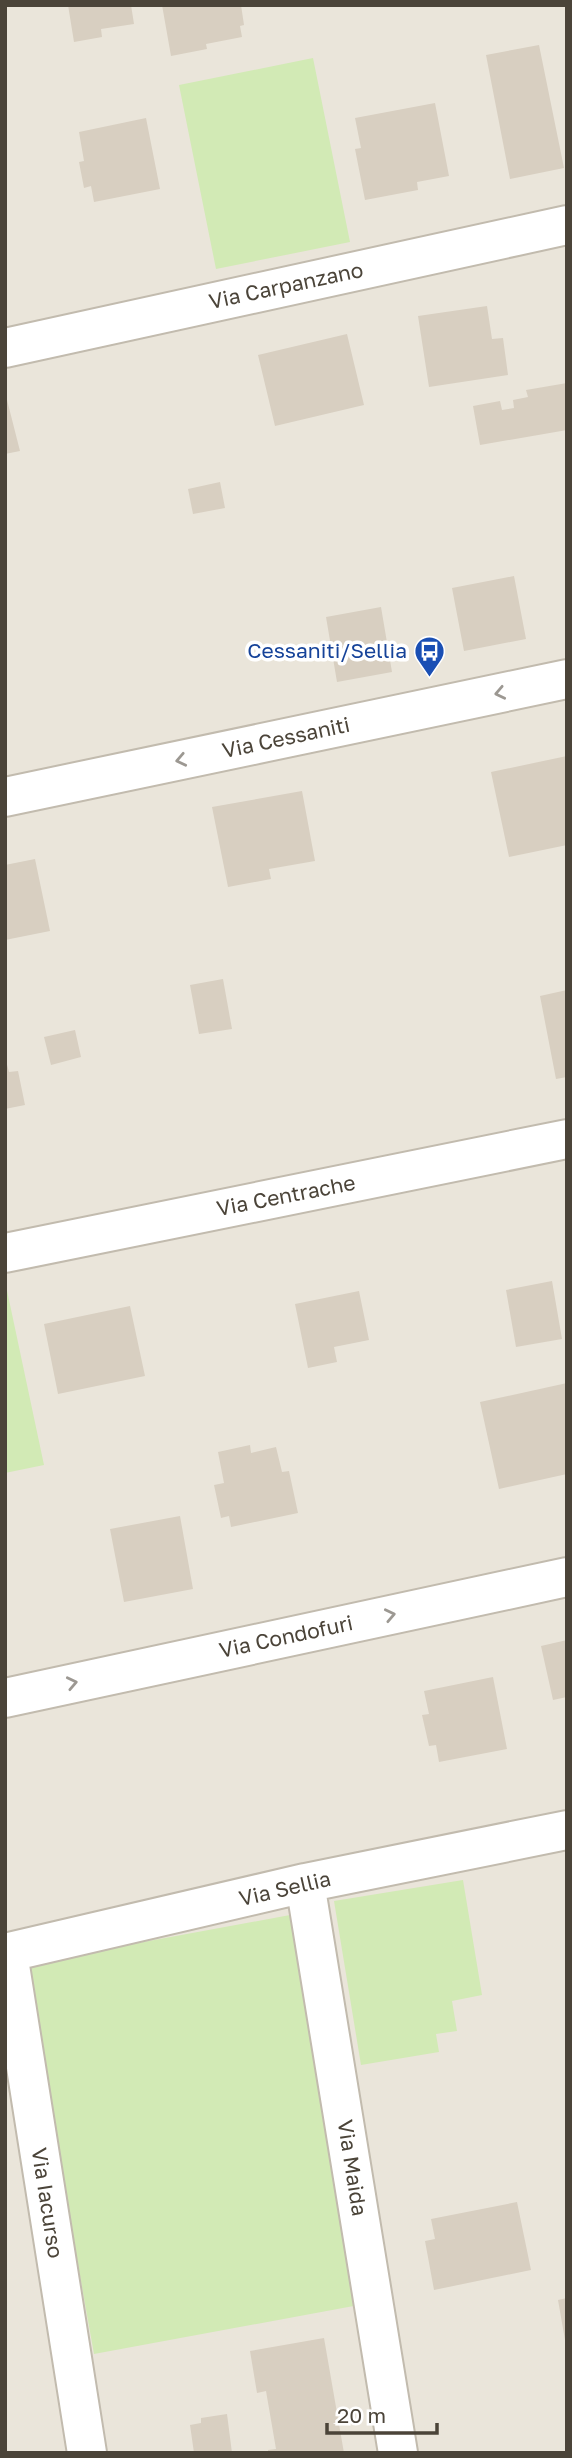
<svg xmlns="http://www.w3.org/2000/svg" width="572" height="2458" viewBox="0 0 572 2458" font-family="'Golos Text',sans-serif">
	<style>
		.residential { fill: #eae5da }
		.green { fill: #d2eab5 }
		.building { fill: #d8cfc1 }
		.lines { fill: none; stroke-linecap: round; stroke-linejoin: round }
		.street-casing { stroke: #c2bbae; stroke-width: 42 }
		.street { stroke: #fff; stroke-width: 38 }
		.oneway { stroke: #9c9892 }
		.labels { text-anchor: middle; stroke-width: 7; stroke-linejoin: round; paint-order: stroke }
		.street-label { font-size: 21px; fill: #4b4439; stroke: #fff }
		.transit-label { font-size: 21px; fill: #164399; stroke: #fff; text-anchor: end }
	</style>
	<rect width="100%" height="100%" fill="#f6f3ec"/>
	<!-- residential -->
	<path class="residential" d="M5,5H567V2453H5Z"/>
	<!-- green -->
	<path class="green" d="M313,58L350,242L216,269L179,85Z
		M5,1281L44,1465L5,1473Z
		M463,1880L482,1995L452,2001L457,2031L436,2034L439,2052L361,2065L334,1901Z
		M290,1915L359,2305L94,2354L24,1964Z"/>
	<!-- building -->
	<path class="building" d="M68,5H131L134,24L101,29L102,37L74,42Z
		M162,5H241L244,25L240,26L242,37L206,44L207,49L171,56Z
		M539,45L564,168L510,179L486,55Z
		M435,103L449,176L417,182L418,190L365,200L355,149L361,148L355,118Z
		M146,118L160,189L94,202L91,186L84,188L79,162L84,161L79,132Z
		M487,306L492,339L503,338L508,375L429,387L418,316Z
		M347,334L364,405L275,426L258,355Z
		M567,383V430L480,445L473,406L500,401L502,410L514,408L513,400L528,397L526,390Z
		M5,392L20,451L5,454Z
		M220,482L225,508L193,514L188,489Z
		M514,576L526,639L464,651L452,588Z
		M381,607L392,672L337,682L326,617Z
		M567,756V845L509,857L491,772Z
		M302,791L315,861L269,869L271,879L228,887L212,807Z
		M35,859L50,931L5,940V865Z
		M223,979L232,1029L199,1034L190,985Z
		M567,990V1077L556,1079L540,996Z
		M75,1030L81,1057L51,1065L44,1037Z
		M5,1057L9,1072L18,1071L25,1105L5,1109Z
		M552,1281L562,1339L516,1347L506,1290Z
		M359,1291L369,1340L334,1347L337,1362L308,1368L295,1304Z
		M130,1306L145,1376L58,1394L44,1324Z
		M567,1383V1474L499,1489L480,1402Z
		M250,1445L251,1453L276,1447L282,1472L289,1471L298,1513L231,1527L229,1516L221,1518L214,1485L224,1483L218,1452Z
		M180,1516L193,1589L124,1602L110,1529Z
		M567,1640V1697L553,1700L541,1646Z
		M493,1677L507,1749L439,1762L436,1745L429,1746L422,1715L429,1714L424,1691Z
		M517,2202L531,2270L434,2290L425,2241L435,2239L431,2219Z
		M567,2298V2340H565L558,2300Z
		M324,2338L344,2453H268V2450L276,2449L266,2391L257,2393L250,2351Z
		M227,2414L232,2453H194L190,2425L201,2423V2418Z"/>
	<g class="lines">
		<defs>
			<path id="street" d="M5,348L567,225
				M5,797L567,679
				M5,1253L567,1139
				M5,1698L567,1577
				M305,1883L398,2453
				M5,1953L305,1883L567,1830
				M8,1953L87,2453"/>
		</defs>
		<!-- street casing -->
		<use href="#street" class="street-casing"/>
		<!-- street -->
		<use href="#street" class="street"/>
	</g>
	<!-- one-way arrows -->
	<defs><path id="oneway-chevron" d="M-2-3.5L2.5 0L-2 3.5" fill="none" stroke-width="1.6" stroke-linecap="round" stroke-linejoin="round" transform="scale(1.75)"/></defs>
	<g class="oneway">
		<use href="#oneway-chevron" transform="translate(500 693) rotate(168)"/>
		<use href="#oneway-chevron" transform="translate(181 760) rotate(168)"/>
		<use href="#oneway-chevron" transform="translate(390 1615) rotate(-12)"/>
		<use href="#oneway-chevron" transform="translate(72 1683) rotate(-12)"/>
	</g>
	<!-- icons -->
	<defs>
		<symbol id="bus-pin" viewBox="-11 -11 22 30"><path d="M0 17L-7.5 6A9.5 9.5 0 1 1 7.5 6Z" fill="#1a4fb4" stroke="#fff"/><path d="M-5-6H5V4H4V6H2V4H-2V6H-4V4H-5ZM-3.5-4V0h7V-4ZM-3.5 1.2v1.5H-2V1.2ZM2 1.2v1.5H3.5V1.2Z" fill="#fff"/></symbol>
	</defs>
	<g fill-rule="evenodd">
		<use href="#bus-pin" x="412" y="634" width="35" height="47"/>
	</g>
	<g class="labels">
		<!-- street labels -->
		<g class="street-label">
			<text transform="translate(286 286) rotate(-12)" y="7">Via Carpanzano</text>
			<text transform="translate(286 738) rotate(-12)" y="7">Via Cessaniti</text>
			<text transform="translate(286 1196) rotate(-11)" y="7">Via Centrache</text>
			<text transform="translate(286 1637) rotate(-12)" y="7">Via Condofuri</text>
			<text transform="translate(285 1889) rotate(-13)" y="7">Via Sellia</text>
			<text transform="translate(352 2168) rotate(81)" y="7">Via Maida</text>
			<text transform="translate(47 2203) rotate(81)" y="7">Via Iacurso</text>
		</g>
		<!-- transit labels -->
		<g class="transit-label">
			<text x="407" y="658">Cessaniti/Sellia</text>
		</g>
	</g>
	<!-- border -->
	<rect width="572" height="2458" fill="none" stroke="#4b4439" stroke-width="14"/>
	<!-- scale -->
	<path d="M327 2423v10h110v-10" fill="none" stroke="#4b4439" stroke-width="3.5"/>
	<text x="337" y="2423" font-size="21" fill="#4b4439" stroke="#ffffff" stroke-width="5" paint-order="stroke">20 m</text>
</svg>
